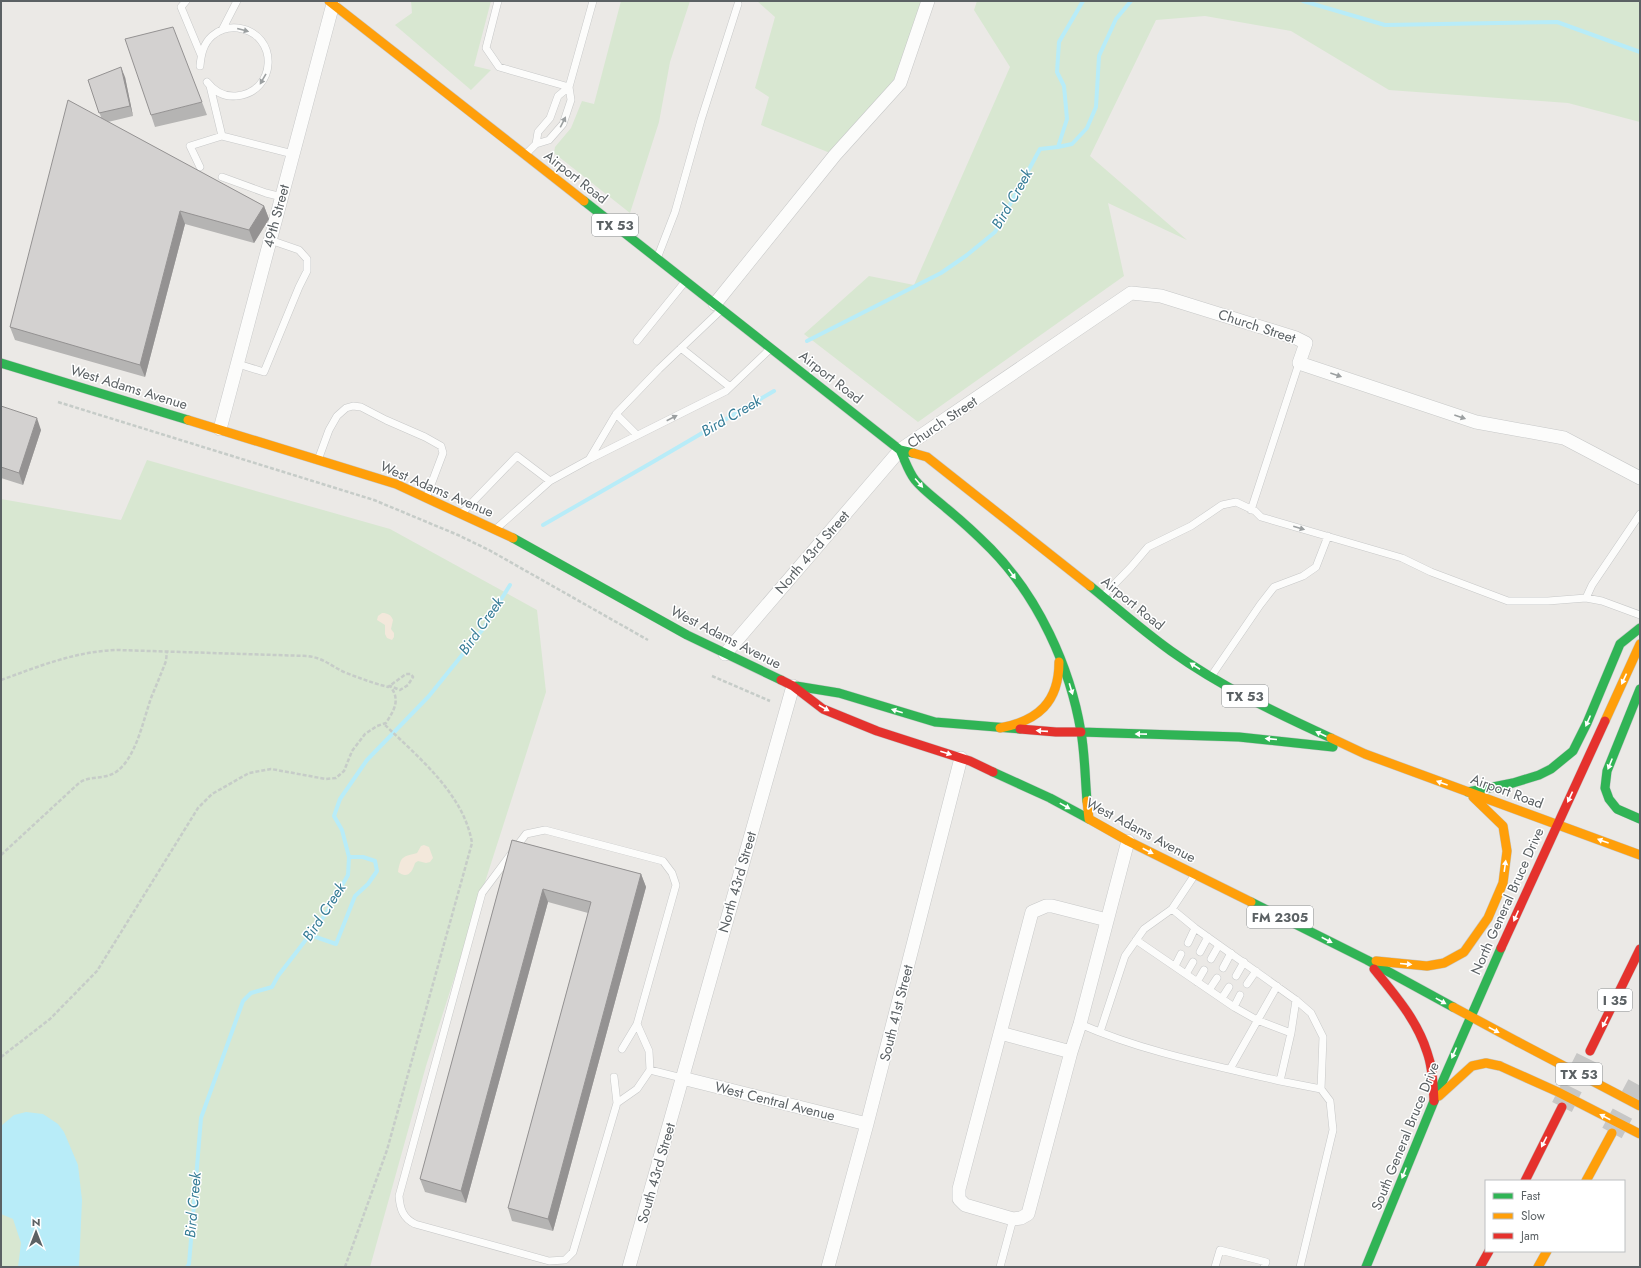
<svg xmlns="http://www.w3.org/2000/svg" width="1641" height="1268" viewBox="0 0 1641 1268" font-family="Jost,sans-serif">
	<style>
		.green { fill: #d8e7d1 }
		.sand { fill: #f3e8db }
		.water { fill: #b8ecf8 }
		.lines { fill: none; stroke-linecap: round; stroke-linejoin: round }
		.stream { stroke: #b8ecf8; stroke-width: 4 }
		.highway-tunnel { stroke: #c7c7c6; stroke-width: 22; stroke-dasharray: 22 11; stroke-linecap: butt }
		.lane-casing { stroke: #c7c8c8; stroke-width: 8 }
		.street-casing { stroke: #c7c8c8; stroke-width: 14 }
		.fast-casing { stroke: #c6c7c7; stroke-width: 10 }
		.slow-casing { stroke: #c6c7c7; stroke-width: 10 }
		.jam-casing { stroke: #c6c7c7; stroke-width: 10 }
		.path { stroke: #c6ccc8; stroke-width: 2.5; stroke-dasharray: 4 2; stroke-linecap: butt }
		.lane { stroke: #fcfcfb; stroke-width: 7 }
		.street { stroke: #fcfcfb; stroke-width: 13 }
		.fast { stroke: #30b455; stroke-width: 9 }
		.slow { stroke: #ff9f0a; stroke-width: 9 }
		.jam { stroke: #e5322d; stroke-width: 9 }
		.slow-bridge-casing { stroke: #c6c7c7; stroke-width: 10; stroke-linecap: butt }
		.slow-bridge { stroke: #ff9f0a; stroke-width: 9 }
		.wall { fill: #b5b4b3 }
		.shaded-wall { fill: #949292 }
		.building { fill: #d3d1d0; stroke: #949292 }
		.oneway { fill: #9b9fa0 }
		.oneway2 { fill: #fff }
		.labels { text-anchor: middle; stroke-width: 3; stroke-linejoin: round; paint-order: stroke }
		.shield { fill: #fff; stroke: #8c9092; stroke-width: 1 }
		.shield-label { font-size: 13px; font-weight: bold; fill: #5b6164 }
		.street-label { font-size: 14px; fill: #5b6164; stroke: #fff }
		.water-label { font-size: 15px; font-style: italic; fill: #377d97; stroke: #fff }
	</style>
	<rect width="100%" height="100%" fill="#ebe9e6"/>
	<!-- green -->
	<path class="green" d="M411,1H491L474,66L491,70L471,90L395,25L412,13Z
		M621,1H690L670,62L659,122L630,213L554,153L555,147L571,128L582,101L594,104Z
		M757,1H928L900,83L835,155L761,125L769,97L755,88L775,17Z
		M977,1H1640V122L1568,103L1389,90L1291,31L1205,16L1156,20L1090,156L1187,240L1108,203L1124,276L918,422L804,334L869,276L914,285L1010,67L974,10Z
		M147,460L390,529L537,610L546,692L426,1066L370,1267H1V499L121,520Z"/>
	<!-- sand -->
	<path class="sand" d="M382,613C388,613 391,615 393,620L391,629L394,633V637L392,640L387,638L385,634V625L377,620L378,616Z
		M424,845L429,847L433,858L430,862L426,863L418,861L415,863C412,873 407,879 398,872C401,855 403,857 417,853L421,846Z"/>
	<!-- water -->
	<path class="water" d="M26,1112L43,1114L58,1124L64,1132L78,1165L82,1200L79,1267H18L21,1243L13,1219L1,1214V1126L14,1115Z"/>
	<g class="lines">
		<!-- stream -->
		<path class="stream" d="M1303,1L1385,25L1557,22L1640,52
			M1058,147L1072,144L1087,128L1096,107L1099,56L1116,19L1131,1
			M807,341L941,273L967,255L995,232L1040,149L1058,147L1067,119L1064,86L1057,72L1059,42L1083,1
			M543,525L651,463L774,391
			M310,935L336,944L355,896L368,884L377,871L375,861L363,857H349
			M187,1267L189,1264L201,1118L243,1001L251,993L272,987L278,976L325,915L348,875L349,857L342,830L334,816L340,799L367,760L429,696L483,629L510,585"/>
		<!-- highway-tunnel -->
		<path class="highway-tunnel" d="M1562,1107L1590,1051
			M1612,1133L1640,1081"/>
		<defs>
			<path id="lane" d="M186,1L181,7L201,55
				M498,1L486,48L499,67L569,87
				M222,30L237,1
				M200,66C201,55 203,44 212,36C219,30 229,27 238,28C280,34 277,93 236,96C224,97 214,91 207,82
				M210,86L222,136L293,154
				M536,144L538,132L550,118L558,96L569,87
				M527,153L536,144L549,140L563,124L571,100L569,87L593,1
				M200,167L190,146L222,136
				M222,177L266,193L282,197
				M658,256L675,212L701,120L738,4
				M637,341L684,283
				M681,348L730,387
				M238,364L264,372L299,287L307,271V259L299,250L270,240
				M616,414L637,435
				M590,458L616,414L659,369L720,311
				M318,460L329,430L337,416L346,408L353,406L361,407L386,420L425,437L441,446L443,453L426,498
				M1251,510L1299,363
				M463,512L517,456L550,481L590,459L726,391L769,350
				M497,528L550,481
				M1104,595L1131,567L1148,547L1191,526L1222,505L1236,502L1255,511L1261,517L1402,558L1431,572L1508,601H1548L1586,598L1602,601L1640,615
				M1586,598L1592,585L1640,514
				M1212,675L1260,605L1274,587L1303,576L1316,567L1328,536
				M1172,909L1195,928L1296,1000L1311,1013L1323,1037L1321,1089L1330,1101L1333,1130L1300,1267
				M1136,940L1234,1007L1257,1020L1291,1033
				M1188,943L1195,928
				M1200,952L1208,937
				M1211,959L1219,945
				M1175,966L1181,954
				M1223,968L1231,953
				M1186,974L1193,962
				M1236,976L1244,962
				M1197,982L1204,970
				M1247,984L1256,971
				M1209,990L1217,978
				M1222,998L1229,987
				M1296,1000L1291,1033L1280,1081L1321,1089
				M1234,1007L1240,995
				M1080,1024C1144,1052 1212,1065 1280,1081
				M1100,1032L1125,956L1144,929L1172,909L1194,876
				M622,1049L637,1024
				M1230,1069L1277,986
				M650,1070L637,1089L617,1103L573,1252L565,1260L549,1261L415,1224C403,1218 400,1209 399,1196L482,893L526,834L545,830L663,861L672,873L676,885L637,1024L649,1051L650,1070L682,1078
				M614,1077L617,1103
				M1000,1267L1013,1219
				M1215,1267L1220,1250L1266,1262L1264,1267"/>
			<path id="street" d="M715,304L835,155L900,83L928,1
				M220,429L333,4
				M725,654L900,450L1131,293L1161,296L1296,338L1306,343L1299,363L1476,422L1564,438L1640,478
				M1107,920L1052,906H1046L1032,912L959,1189V1199L965,1205L1013,1219L1021,1218L1028,1214L1071,1052L1080,1024L1128,841
				M1000,1033L1071,1052
				M682,1078L867,1124
				M629,1267L793,686
				M828,1267L867,1124L961,758"/>
			<path id="fast" d="M584,201L900,450L913,453
				M1,363L188,420
				M900,450C905,460 908,471 915,480C924,491 936,499 946,508C962,521 977,535 991,549C1038,597 1070,666 1081,732C1085,755 1085,778 1087,801
				M513,538L687,635L781,680
				M1090,586C1117,608 1143,631 1171,651C1220,686 1276,713 1331,738
				M796,686L839,693L935,722L1020,729
				M1640,689L1607,771L1605,788L1609,799L1617,809L1640,819
				M1081,732L1239,737L1333,747
				M993,772L1050,798L1089,819
				M1468,792L1513,783L1539,775L1551,769L1573,751L1587,723L1620,644L1640,628
				M1251,902L1367,960L1453,1007
				M1366,1267L1434,1101L1501,948"/>
			<path id="slow" d="M329,1L584,201
				M188,420L396,484L513,538
				M913,453L927,457L1090,586
				M1605,721L1640,644
				M1000,728C1038,721 1059,702 1059,662
				M1331,738L1365,754L1640,855
				M1087,801L1089,819L1128,841L1251,902
				M1376,961L1427,966L1444,963L1464,952L1488,918L1503,883L1507,851L1503,826L1473,797
				M1453,1007L1518,1042
				M1439,1096L1472,1066L1486,1063L1500,1066
				M1586,1181L1612,1133
				M1538,1267L1547,1251"/>
			<path id="jam" d="M781,680L793,686L823,709L877,731L970,761L993,772
				M1020,729L1056,732H1081
				M1501,948L1605,721
				M1374,969C1395,995 1417,1020 1427,1052C1433,1068 1433,1085 1434,1101
				M1590,1051L1640,949
				M1525,1181L1562,1107
				M1480,1267L1489,1251"/>
		</defs>
		<!-- lane casing -->
		<use href="#lane" class="lane-casing"/>
		<!-- street casing -->
		<use href="#street" class="street-casing"/>
		<!-- fast casing -->
		<use href="#fast" class="fast-casing"/>
		<!-- slow casing -->
		<use href="#slow" class="slow-casing"/>
		<!-- jam casing -->
		<use href="#jam" class="jam-casing"/>
		<!-- path -->
		<path class="path" d="M58,402L374,500L458,535L489,550L648,640
			M712,676L770,701
			M1,680C40,666 76,651 118,650L307,656C324,658 329,665 344,672C359,678 373,683 388,687L406,674H411L413,677L408,685L400,690L390,686C401,700 394,710 386,723L377,726L365,734L352,751L344,771L336,778L326,779L271,769L249,773L212,794L198,808L97,971L50,1019L1,1057
			M1,855L79,783C90,775 104,780 116,772C136,758 143,721 151,698C156,686 161,674 166,661L167,651
			M345,1267L387,1150L472,843C464,794 418,757 384,724"/>
		<!-- lane -->
		<use href="#lane" class="lane"/>
		<!-- street -->
		<use href="#street" class="street"/>
		<!-- fast -->
		<use href="#fast" class="fast"/>
		<!-- slow -->
		<use href="#slow" class="slow"/>
		<!-- jam -->
		<use href="#jam" class="jam"/>
		<defs>
			<path id="slow-bridge" d="M1518,1042L1640,1106
				M1500,1066L1558,1092L1640,1134"/>
		</defs>
		<!-- slow-bridge casing -->
		<use href="#slow-bridge" class="slow-bridge-casing"/>
		<!-- slow-bridge -->
		<use href="#slow-bridge" class="slow-bridge"/>
	</g>
	<!-- wall -->
	<path class="wall" d="M125,77L133,116L108,122L264,206L269,219L254,243L185,224L145,377L15,340L10,327L101,117L88,80Z
		M202,102L207,115L155,127L151,115Z
		M1,406L41,430L23,485L1,478Z
		M512,840L641,874L646,887L553,1231L512,1221L508,1208L588,913L548,902L466,1203L425,1192L420,1179Z"/>
	<!-- shaded-wall -->
	<path class="shaded-wall" d="M121,67L125,77L133,116L130,106Z
		M264,206L269,219L254,243L249,230Z
		M180,211L185,224L145,377L140,365Z
		M37,418L41,430L23,485L19,473Z
		M641,874L646,887L553,1231L548,1219Z
		M543,889L548,902L466,1203L461,1191Z"/>
	<!-- building -->
	<path class="building" d="M173,27L202,102L151,115L125,39Z
		M121,67L130,106L99,113L88,80Z
		M68,100L264,206L249,230L180,211L140,365L10,327Z
		M1,406L37,418L19,473L1,467Z
		M512,840L641,874L548,1219L508,1208L591,902L543,889L461,1191L420,1179Z"/>
	<!-- one-way arrows -->
	<defs><path id="oneway-solid" d="M-6-.8H1V-3.2L6.5 0L1 3.2V.8H-6Z"/></defs>
	<g class="oneway">
		<use href="#oneway-solid" transform="translate(243 30) rotate(15)"/>
		<use href="#oneway-solid" transform="translate(263 79) rotate(120)"/>
		<use href="#oneway-solid" transform="translate(563 122) rotate(-63)"/>
		<use href="#oneway-solid" transform="translate(1336 375) rotate(19)"/>
		<use href="#oneway-solid" transform="translate(1460 417) rotate(19)"/>
		<use href="#oneway-solid" transform="translate(672 418) rotate(-27)"/>
		<use href="#oneway-solid" transform="translate(1299 528) rotate(16)"/>
	</g>
	<g class="oneway2">
		<use href="#oneway-solid" transform="translate(919 483) rotate(49)"/>
		<use href="#oneway-solid" transform="translate(1012 574) rotate(54)"/>
		<use href="#oneway-solid" transform="translate(1195 666) rotate(-147)"/>
		<use href="#oneway-solid" transform="translate(1624 679) rotate(115)"/>
		<use href="#oneway-solid" transform="translate(1071 689) rotate(73)"/>
		<use href="#oneway-solid" transform="translate(824 708) rotate(30)"/>
		<use href="#oneway-solid" transform="translate(897 711) rotate(-163)"/>
		<use href="#oneway-solid" transform="translate(1588 721) rotate(114)"/>
		<use href="#oneway-solid" transform="translate(1042 731) rotate(-176)"/>
		<use href="#oneway-solid" transform="translate(1141 734) rotate(-179)"/>
		<use href="#oneway-solid" transform="translate(1321 734) rotate(-155)"/>
		<use href="#oneway-solid" transform="translate(1271 739) rotate(-175)"/>
		<use href="#oneway-solid" transform="translate(946 753) rotate(18)"/>
		<use href="#oneway-solid" transform="translate(1610 764) rotate(112)"/>
		<use href="#oneway-solid" transform="translate(1442 783) rotate(-160)"/>
		<use href="#oneway-solid" transform="translate(1570 797) rotate(115)"/>
		<use href="#oneway-solid" transform="translate(1065 806) rotate(29)"/>
		<use href="#oneway-solid" transform="translate(1603 841) rotate(-160)"/>
		<use href="#oneway-solid" transform="translate(1148 851) rotate(27)"/>
		<use href="#oneway-solid" transform="translate(1505 866) rotate(-82)"/>
		<use href="#oneway-solid" transform="translate(1516 916) rotate(114)"/>
		<use href="#oneway-solid" transform="translate(1327 940) rotate(27)"/>
		<use href="#oneway-solid" transform="translate(1406 964) rotate(5)"/>
		<use href="#oneway-solid" transform="translate(1441 1001) rotate(29)"/>
		<use href="#oneway-solid" transform="translate(1605 1022) rotate(117)"/>
		<use href="#oneway-solid" transform="translate(1494 1030) rotate(28)"/>
		<use href="#oneway-solid" transform="translate(1454 1053) rotate(114)"/>
		<use href="#oneway-solid" transform="translate(1605 1117) rotate(-153)"/>
		<use href="#oneway-solid" transform="translate(1544 1142) rotate(117)"/>
		<use href="#oneway-solid" transform="translate(1404 1173) rotate(112)"/>
	</g>
	<g class="labels">
		<!-- shield labels -->
		<g class="shield">
			<rect x="592" y="214" width="46" height="22" rx="3"/>
			<rect x="1222" y="685" width="46" height="22" rx="3"/>
			<rect x="1247" y="906" width="66" height="22" rx="3"/>
			<rect x="1598" y="989" width="34" height="22" rx="3"/>
			<rect x="1556" y="1063" width="46" height="22" rx="3"/>
		</g>
		<g class="shield-label">
			<text x="615" y="230">TX 53</text>
			<text x="1245" y="701">TX 53</text>
			<text x="1280" y="922">FM 2305</text>
			<text x="1615" y="1005">I 35</text>
			<text x="1579" y="1079">TX 53</text>
		</g>
		<!-- street labels -->
		<g class="street-label">
			<text transform="translate(576 177) rotate(38)" y="5">Airport Road</text>
			<text transform="translate(276 216) rotate(-75)" y="5">49th Street</text>
			<text transform="translate(1257 326) rotate(18)" y="5">Church Street</text>
			<text transform="translate(831 377) rotate(38)" y="5">Airport Road</text>
			<text transform="translate(129 387) rotate(17)" y="5">West Adams Avenue</text>
			<text transform="translate(942 422) rotate(-34)" y="5">Church Street</text>
			<text transform="translate(437 489) rotate(23)" y="5">West Adams Avenue</text>
			<text transform="translate(812 552) rotate(-49)" y="5">North 43rd Street</text>
			<text transform="translate(1133 603) rotate(39)" y="5">Airport Road</text>
			<text transform="translate(726 637) rotate(27)" y="5">West Adams Avenue</text>
			<text transform="translate(1507 791) rotate(20)" y="5">Airport Road</text>
			<text transform="translate(1141 830) rotate(28)" y="5">West Adams Avenue</text>
			<text transform="translate(737 882) rotate(-74)" y="5">North 43rd Street</text>
			<text transform="translate(1507 901) rotate(-66)" y="5">North General Bruce Drive</text>
			<text transform="translate(896 1013) rotate(-76)" y="5">South 41st Street</text>
			<text transform="translate(775 1101) rotate(14)" y="5">West Central Avenue</text>
			<text transform="translate(1405 1136) rotate(-68)" y="5">South General Bruce Drive</text>
			<text transform="translate(656 1173) rotate(-74)" y="5">South 43rd Street</text>
		</g>
		<!-- water labels -->
		<g class="water-label">
			<text transform="translate(1012 199) rotate(-60)" y="5">Bird Creek</text>
			<text transform="translate(731 416) rotate(-30)" y="5">Bird Creek</text>
			<text transform="translate(481 626) rotate(-55)" y="5">Bird Creek</text>
			<text transform="translate(324 912) rotate(-57)" y="5">Bird Creek</text>
			<text transform="translate(193 1205) rotate(-85)" y="5">Bird Creek</text>
		</g>
	</g>
	<!-- border -->
	<rect width="1641" height="1268" fill="none" stroke="#5b6164" stroke-width="4"/>
	<!-- legend -->
	<rect x="1485" y="1180" width="140" height="72" fill="#ffffff" stroke="#bdc0c1"/>
	<rect x="1493" y="1193" width="20" height="6" fill="#30b455" stroke="#bdc0c1"/>
	<text x="1521" y="1200" font-size="12" fill="#5b6164">Fast</text>
	<rect x="1493" y="1213" width="20" height="6" fill="#ff9f0a" stroke="#bdc0c1"/>
	<text x="1521" y="1220" font-size="12" fill="#5b6164">Slow</text>
	<rect x="1493" y="1233" width="20" height="6" fill="#e5322d" stroke="#bdc0c1"/>
	<text x="1521" y="1240" font-size="12" fill="#5b6164">Jam</text>
	<!-- north arrow -->
	<g transform="translate(36 1232)" stroke="#ffffff" stroke-width="3" paint-order="stroke">
	<path d="M0-3L7 15L0 10L-7 15Z" fill="#5b6164"/>
	<text y="-6" font-size="11" font-weight="bold" text-anchor="middle" fill="#5b6164">N</text>
	</g>
</svg>
